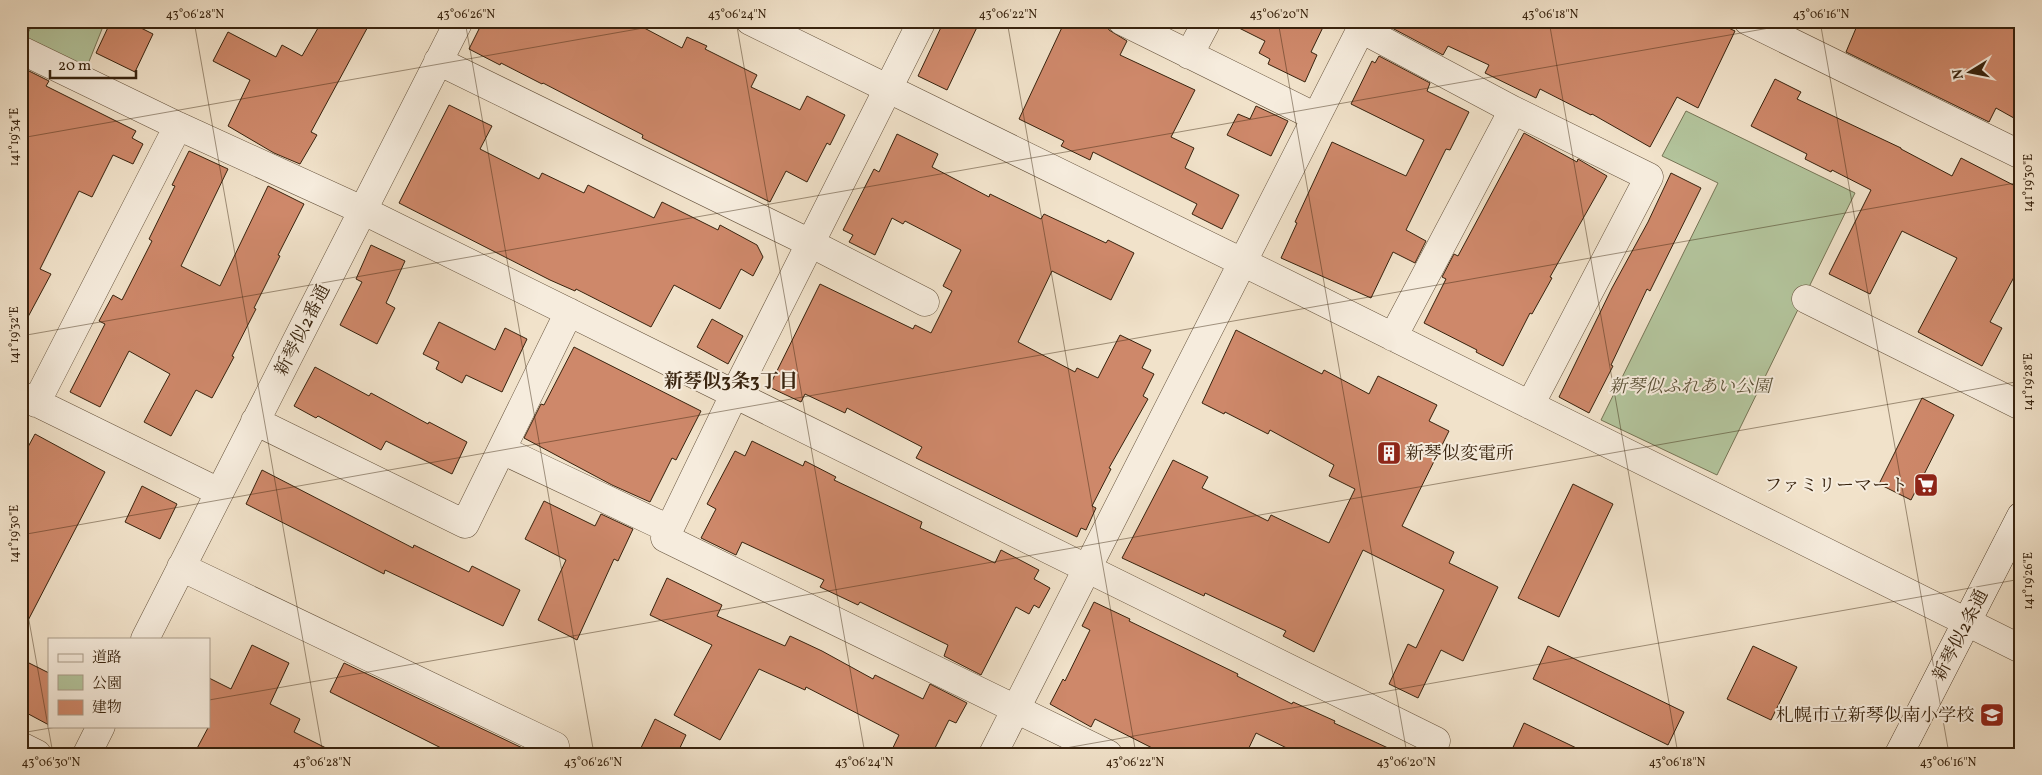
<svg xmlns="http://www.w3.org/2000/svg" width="2042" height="775" viewBox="0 0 2042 775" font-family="Vollkorn,'Noto Serif JP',serif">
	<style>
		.green { fill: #b3c49c; stroke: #767455 }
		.building { fill: #ce886a; stroke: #38230e }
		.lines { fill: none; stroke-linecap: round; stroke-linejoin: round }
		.street-casing { stroke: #66533d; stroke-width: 29 }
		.secondary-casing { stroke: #38230e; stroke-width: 29 }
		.street { stroke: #f6ecdd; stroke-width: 28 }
		.secondary { stroke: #f6ecdd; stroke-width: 28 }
		.ticks { fill: none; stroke: #38230e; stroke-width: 1; stroke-opacity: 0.45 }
		.labels { text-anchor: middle; stroke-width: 4; stroke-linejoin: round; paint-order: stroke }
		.street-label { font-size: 18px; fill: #38230e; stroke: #f6ecdd }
		.park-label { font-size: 18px; font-style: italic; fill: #5d5339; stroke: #f6ecdd }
		.poi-label { font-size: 18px; fill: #38230e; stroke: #f6ecdd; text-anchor: end }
		.neighbourhood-label { font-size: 19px; font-weight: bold; fill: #38230e; stroke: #f6ecdd }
		.neatline { fill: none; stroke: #38230e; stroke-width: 2 }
		.ticks-label { font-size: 12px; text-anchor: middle; fill: #38230e }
	</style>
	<rect width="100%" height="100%" fill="#f1e2ca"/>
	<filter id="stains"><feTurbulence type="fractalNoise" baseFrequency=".004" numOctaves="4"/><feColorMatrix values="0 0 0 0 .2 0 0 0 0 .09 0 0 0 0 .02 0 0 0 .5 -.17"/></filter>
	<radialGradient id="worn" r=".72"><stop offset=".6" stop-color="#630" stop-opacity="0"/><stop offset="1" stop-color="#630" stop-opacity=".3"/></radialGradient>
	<!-- green -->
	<path class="green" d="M34,21H86L102,29L86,69L25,39Z
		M1686,111L1855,193L1717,475L1601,420L1718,183L1662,156Z"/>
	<!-- building -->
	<path class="building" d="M111,21H127L153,34L135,72L96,53Z
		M322,21H371L311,132L317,135L300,164L274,153L228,126L250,80L213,61L228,32L276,57L282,45L302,56Z
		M483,21H631L682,48L687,37L707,46L705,49L757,75L751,87L800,110L807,96L845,115L830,145L827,143L807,182L786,171L770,202L642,138L643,135L543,83L542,84L501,63L500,65L469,49Z
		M944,21H980L947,90L918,76Z
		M1065,21H1106L1109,30L1127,41L1120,55L1195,90L1171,137L1194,148L1185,168L1239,195L1222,229L1192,214L1197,204L1093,152L1090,160L1061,146L1064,141L1019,119Z
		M1225,21H1326L1311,52L1317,55L1305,82L1268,64L1270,59L1259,53L1265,41Z
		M1395,21H1714L1735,31L1698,108L1677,97L1650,147L1592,114L1591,115L1540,89L1536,98L1485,73L1489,65L1448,46L1443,55L1392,28Z
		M1859,21H2021V122L1996,108L1989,122L1846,52Z
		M1379,56L1430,83L1427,91L1469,112L1450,150L1446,149L1406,230L1426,241L1415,263L1393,252L1371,298L1281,258L1297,223L1295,222L1332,142L1406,176L1424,140L1351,104L1372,61L1375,63Z
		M21,67L49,81L46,86L136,131L132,138L143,144L133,164L113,155L92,197L79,191L40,269L51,274L21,330Z
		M1775,79L1801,92L1797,99L1901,148V149L1952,176L1961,158L2021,189V264L1990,322L2002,328L1982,366L1918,332L1957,258L1902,231L1870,294L1829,274L1871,190L1832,170L1831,172L1805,159L1807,154L1751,126Z
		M449,105L492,126L480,149L539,179L542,173L584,193L588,185L654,218L662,202L718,230L720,225L757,245L763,257L753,276L741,269L720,309L674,285L651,327L576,289L575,291L550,280L399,203Z
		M1256,106L1288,121L1271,156L1227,135L1238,114L1250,119Z
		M1524,133L1577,162L1578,159L1607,176L1550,277L1552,278L1532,314L1530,313L1503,366L1476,352L1477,350L1424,323L1446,279L1442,277L1454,254L1458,256Z
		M897,134L938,154L932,167L989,197L990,194L1041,219L1044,214L1106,243L1108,240L1134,253L1111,300L1052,271L1018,342L1075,372L1077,368L1098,378L1120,335L1151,350L1142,368L1154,374L1143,396L1148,399L1109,468L1111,469L1092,506L1096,508L1086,530L1081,528L1077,537L916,458L922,447L847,408L845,413L805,394L801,402L769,387L820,284L913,329L915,325L931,333L952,291L943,286L961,250L905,221L903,224L892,218L875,255L849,242L853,235L843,230L874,169L879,172Z
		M189,151L228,169L181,266L220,286L268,186L304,204L278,255L280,256L254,308L256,309L232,356L234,357L212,398L196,390L171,436L144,422L170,374L129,351L100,407L70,392L105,324L99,321L113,295L122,300L152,241L149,239L175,186L172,185Z
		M1671,173L1701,188L1650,291L1647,289L1611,365L1613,366L1589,413L1559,397L1612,288L1648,222Z
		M371,245L405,261L386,303L395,308L377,344L340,325L362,282L356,279Z
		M712,319L743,336L728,364L697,347Z
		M439,322L495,350L505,328L527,339L502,392L466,375L462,383L436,369L439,362L423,354Z
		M1236,330L1322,374L1324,370L1369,394L1378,376L1437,405L1429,421L1449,431L1402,526L1454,552L1449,563L1498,587L1463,661L1441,650L1418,698L1389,684L1408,644L1416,648L1444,590L1363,550L1314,652L1283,636L1286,631L1205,593L1204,596L1122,558L1173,460L1208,477L1202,488L1268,521L1271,515L1329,543L1355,489L1329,476L1334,465L1270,430L1268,434L1225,412L1224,414L1202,403Z
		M574,347L701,411L676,460L672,458L650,502L612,485L524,438L541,404L544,405Z
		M315,367L369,396L371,393L428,424L429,422L467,442L452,474L386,441L381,450L318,416L316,418L294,406Z
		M1922,398L1954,415L1911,500L1879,484Z
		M35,434L105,472L21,634V460Z
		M752,441L803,466L805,461L836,477L834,480L922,522L920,528L995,563L1001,550L1039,570L1034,579L1050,588L1039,608L1034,605L1029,614L1016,607L981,675L944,656L948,645L860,602L858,605L820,587L824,580L742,542L736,555L701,538L716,509L707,504L735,451L745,456Z
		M262,470L413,548L414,545L469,572L472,566L520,590L503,626L385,570L384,574L246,504Z
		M1573,484L1613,504L1559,617L1518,598Z
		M142,486L177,504L160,539L125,522Z
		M544,501L595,526L601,514L633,529L618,561L614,559L577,640L538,620L566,560L525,539Z
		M667,578L722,605L717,616L785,646L790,636L822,651L873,679L875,675L923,699L930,684L967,703L956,723L949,720L932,754H890L899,735L806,687L805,690L759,669L720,740L674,715L712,645L650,615Z
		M1094,602L1130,619L1129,621L1238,674L1237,676L1292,704L1293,702L1335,721L1334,723L1401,754H1299L1256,733L1246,754H1164L1095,719L1091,727L1050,704L1063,679L1065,681L1090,630L1082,626Z
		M252,645L289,663L270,704L300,719L294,732L338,754H194L209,726V678L231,689Z
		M1548,646L1684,712L1668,745L1533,679Z
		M1753,646L1797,667L1771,720L1727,699Z
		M21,659L49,673V725L21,710Z
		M344,663L535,754H453L330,692Z
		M655,719L686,735L677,754H638Z
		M1524,723L1589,754H1510Z"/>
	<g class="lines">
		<defs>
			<path id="street" d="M750,21L1289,285L2021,649
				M922,21L734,395L665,538L1108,754
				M1122,21L1316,117
				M1748,21L2021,155
				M1361,29L1513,110L1649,177L1530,405
				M21,50L178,126L362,210L1436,741L1430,754
				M1189,55L1207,21
				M438,61L810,243L925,302
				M1806,299L2021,406
				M1393,337L1513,110
				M21,395L219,492
				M36,403L178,126
				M255,421L465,524L569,312
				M502,450L669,529
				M181,567L555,746L551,754
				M145,639L459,21
				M21,746L37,754
				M87,754L101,726
				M993,754L1365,21"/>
			<path id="secondary" d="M1899,754L2021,516"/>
		</defs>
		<!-- street casing -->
		<use href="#street" class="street-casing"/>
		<!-- secondary casing -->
		<use href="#secondary" class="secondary-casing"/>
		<!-- street -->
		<use href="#street" class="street"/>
		<!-- secondary -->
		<use href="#secondary" class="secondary"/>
	</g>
	<!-- ticks -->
	<path class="ticks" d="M194,21L323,754M465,21L594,754M736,21L865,754M1007,21L1136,754M1278,21L1407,754M1549,21L1678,754M1820,21L1949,754M21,138L683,21M21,336L1809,21M21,535L2021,182M21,576L53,754M209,700L2021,381M21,733L62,726M1032,754L2021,579"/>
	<!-- icons -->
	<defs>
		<symbol id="building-square" viewBox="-11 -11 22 22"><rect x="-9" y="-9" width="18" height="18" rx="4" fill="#8f2418" stroke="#f6ecdd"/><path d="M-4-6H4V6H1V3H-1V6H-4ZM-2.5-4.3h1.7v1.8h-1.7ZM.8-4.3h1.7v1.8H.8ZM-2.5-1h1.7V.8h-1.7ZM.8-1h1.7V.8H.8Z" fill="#fff"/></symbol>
		<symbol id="supermarket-square" viewBox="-11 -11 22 22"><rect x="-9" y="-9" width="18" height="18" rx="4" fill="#8f2418" stroke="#f6ecdd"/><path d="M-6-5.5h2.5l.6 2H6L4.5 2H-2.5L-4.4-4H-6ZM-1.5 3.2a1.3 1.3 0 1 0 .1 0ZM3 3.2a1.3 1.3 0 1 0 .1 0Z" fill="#fff"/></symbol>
		<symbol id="school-square" viewBox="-11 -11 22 22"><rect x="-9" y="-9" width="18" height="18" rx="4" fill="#8f2418" stroke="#f6ecdd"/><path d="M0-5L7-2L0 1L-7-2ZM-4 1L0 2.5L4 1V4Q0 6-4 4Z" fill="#fff"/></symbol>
	</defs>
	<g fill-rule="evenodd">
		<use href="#building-square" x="1375" y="439" width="28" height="28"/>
		<use href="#supermarket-square" x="1912" y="471" width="28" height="28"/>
		<use href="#school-square" x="1978" y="701" width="28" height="28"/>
	</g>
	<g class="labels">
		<!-- street labels -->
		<g class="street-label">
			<text transform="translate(302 330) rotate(-63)" y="6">新琴似2番通</text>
			<text transform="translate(1960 635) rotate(-63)" y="6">新琴似2条通</text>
		</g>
		<!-- park labels -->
		<g class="park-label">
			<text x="1690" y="392">新琴似ふれあい公園</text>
		</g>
		<!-- poi labels -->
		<g class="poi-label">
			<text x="1406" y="459" text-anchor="start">新琴似変電所</text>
			<text x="1908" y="491">ファミリーマート</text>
			<text x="1974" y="721">札幌市立新琴似南小学校</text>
		</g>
		<!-- neighbourhood labels -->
		<g class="neighbourhood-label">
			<text x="731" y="387">新琴似3条3丁目</text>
		</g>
	</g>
	<!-- margin -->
	<rect width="2042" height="775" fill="none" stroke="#f1e2ca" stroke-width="55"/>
	<!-- legend -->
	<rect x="48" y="638" width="162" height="90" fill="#f6ecdd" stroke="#aa9c8a"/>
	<rect x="58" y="654" width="25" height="8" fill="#f6ecdd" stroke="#aa9c8a"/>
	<text x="92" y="662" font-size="15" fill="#38230e">道路</text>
	<rect x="58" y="675" width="25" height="15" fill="#b3c49c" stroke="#aa9c8a"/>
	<text x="92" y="688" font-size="15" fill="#38230e">公園</text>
	<rect x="58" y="700" width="25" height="15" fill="#ce886a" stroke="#aa9c8a"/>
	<text x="92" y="712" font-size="15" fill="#38230e">建物</text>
	<!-- north arrow -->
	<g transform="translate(1970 72) rotate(260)" stroke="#f6ecdd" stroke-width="4" paint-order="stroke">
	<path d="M0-4L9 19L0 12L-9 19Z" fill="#38230e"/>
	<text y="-8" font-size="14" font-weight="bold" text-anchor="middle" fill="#38230e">N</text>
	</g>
	<!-- scale -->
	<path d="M50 70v8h86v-8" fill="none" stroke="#38230e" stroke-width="2.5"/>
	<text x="58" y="70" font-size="15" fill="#38230e" stroke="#f6ecdd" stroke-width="4" paint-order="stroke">20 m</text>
	<rect x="28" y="28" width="1986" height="720" class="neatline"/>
	<g class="ticks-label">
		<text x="195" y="18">43°06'28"N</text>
		<text x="466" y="18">43°06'26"N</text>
		<text x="737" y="18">43°06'24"N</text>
		<text x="1008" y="18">43°06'22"N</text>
		<text x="1279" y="18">43°06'20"N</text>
		<text x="1550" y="18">43°06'18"N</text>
		<text x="1821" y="18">43°06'16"N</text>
		<text transform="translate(14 137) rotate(-90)" y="4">141°19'34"E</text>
		<text transform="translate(2028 183) rotate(-90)" y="4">141°19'30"E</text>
		<text transform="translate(14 335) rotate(-90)" y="4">141°19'32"E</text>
		<text transform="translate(2028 382) rotate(-90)" y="4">141°19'28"E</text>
		<text transform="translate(14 534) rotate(-90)" y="4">141°19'30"E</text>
		<text transform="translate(2028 581) rotate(-90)" y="4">141°19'26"E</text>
		<text x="51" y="766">43°06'30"N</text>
		<text x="322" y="766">43°06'28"N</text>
		<text x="593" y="766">43°06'26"N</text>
		<text x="864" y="766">43°06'24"N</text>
		<text x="1135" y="766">43°06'22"N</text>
		<text x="1406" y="766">43°06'20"N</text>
		<text x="1677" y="766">43°06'18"N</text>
		<text x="1948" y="766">43°06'16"N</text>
	</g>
	<rect width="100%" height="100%" filter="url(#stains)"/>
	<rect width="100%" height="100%" fill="url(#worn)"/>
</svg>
